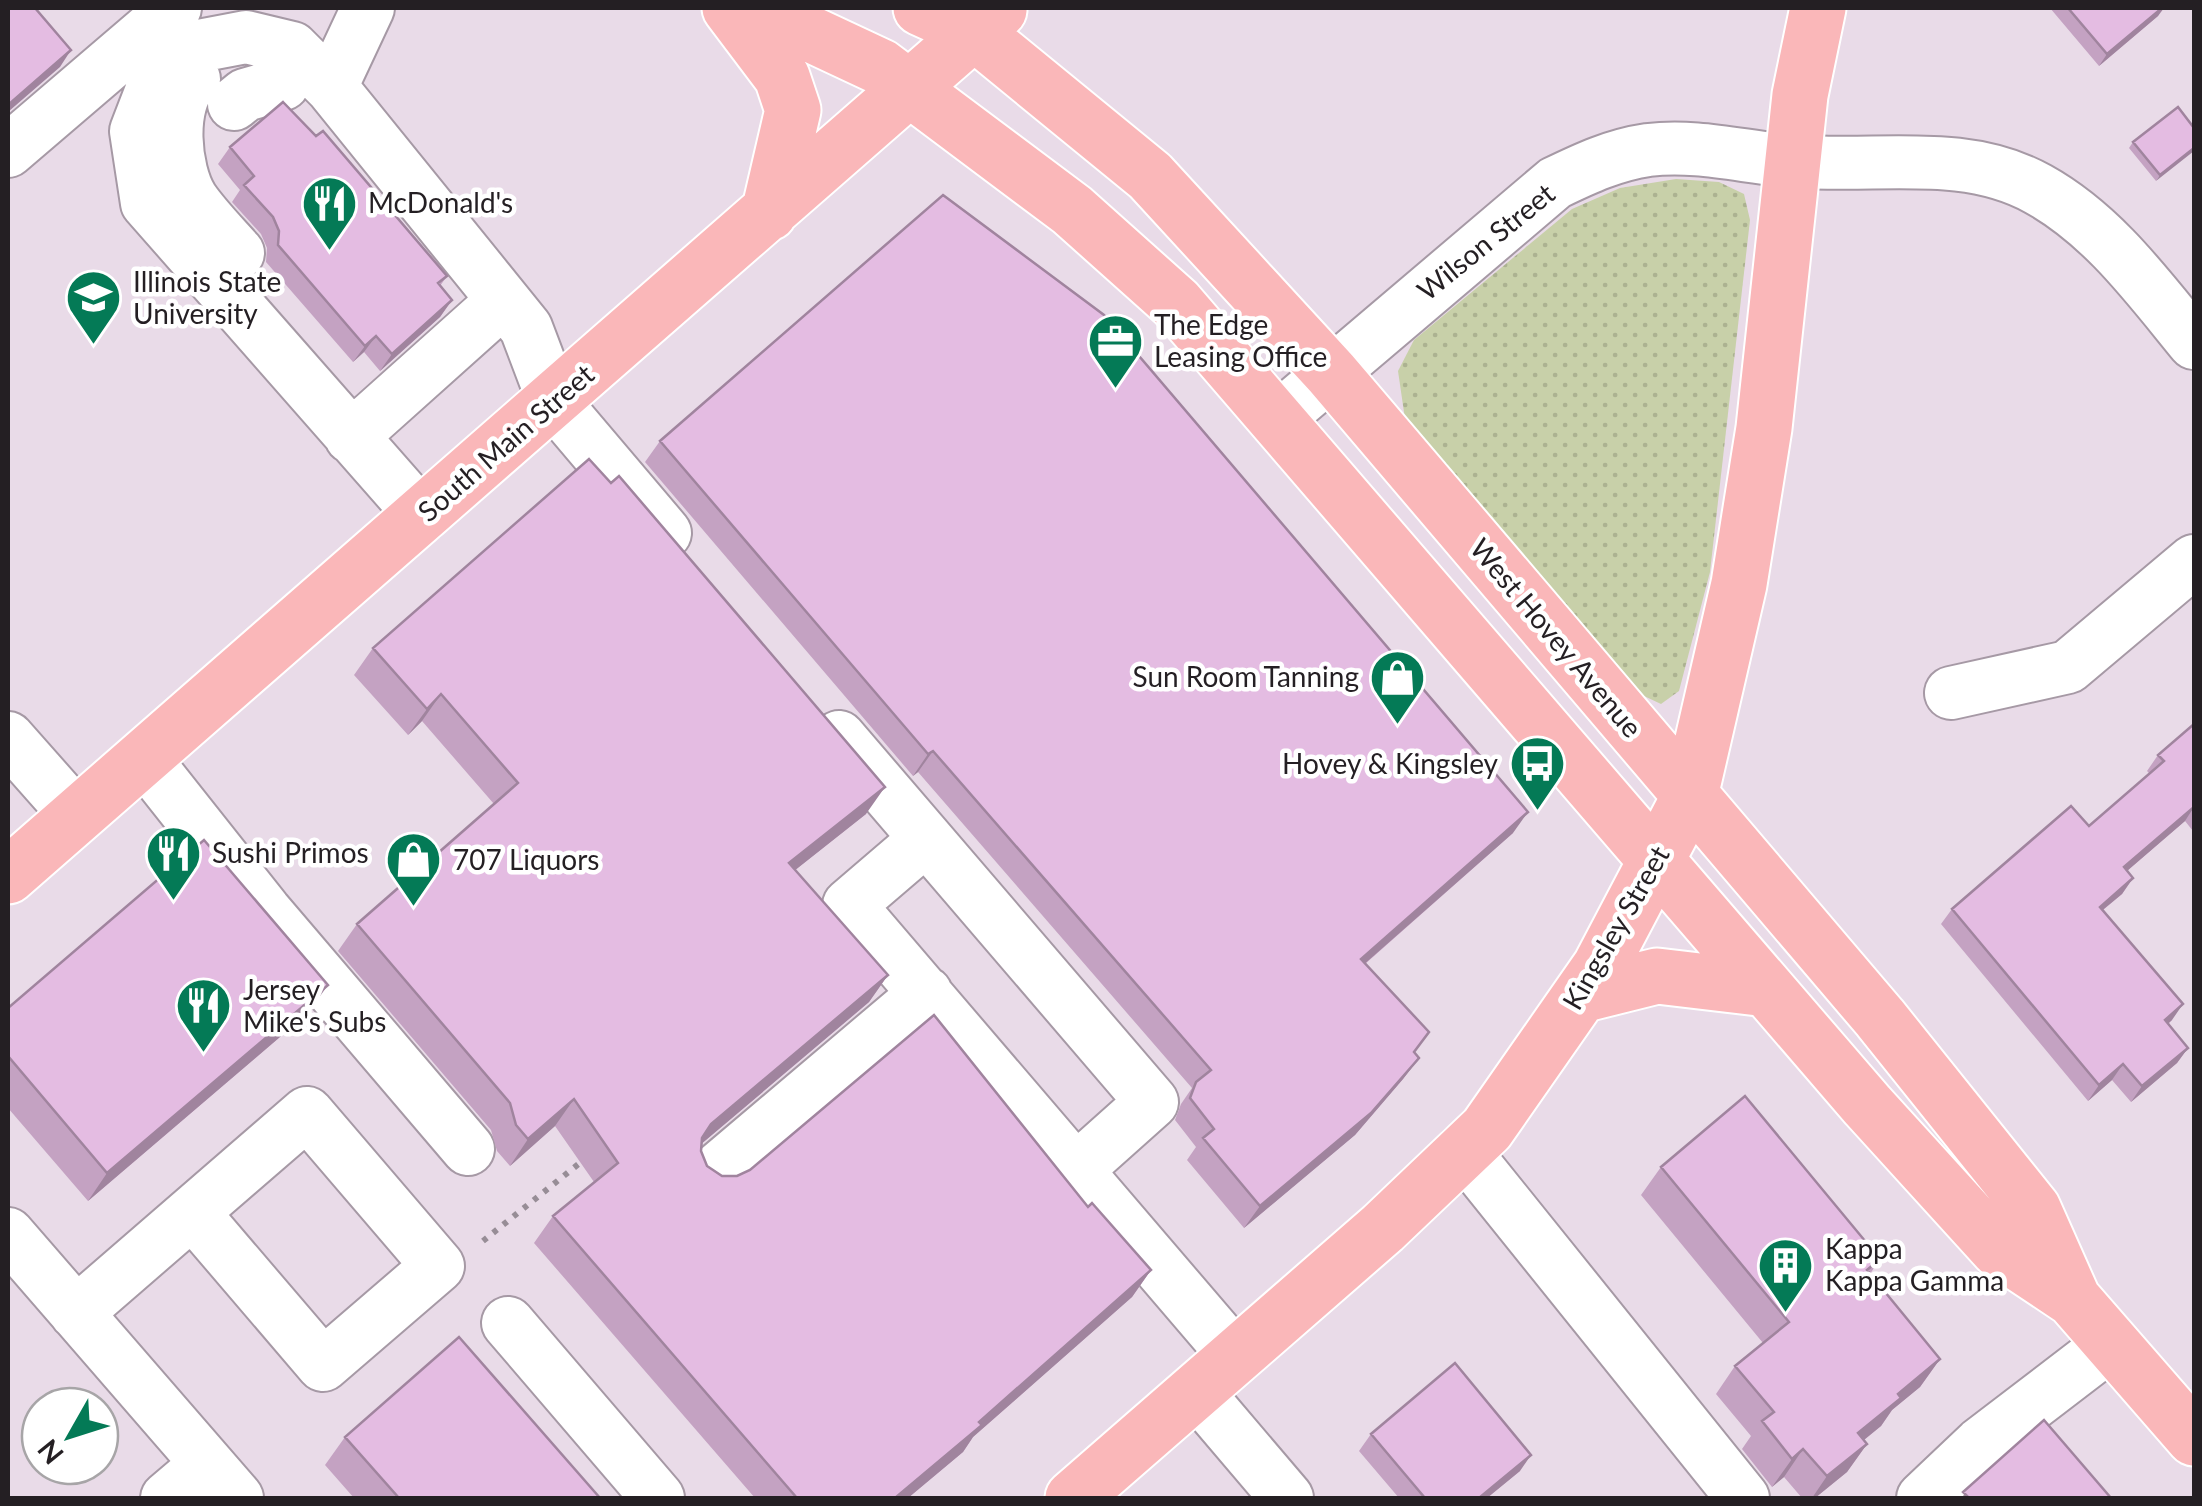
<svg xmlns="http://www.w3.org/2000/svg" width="2202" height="1506" viewBox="0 0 2202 1506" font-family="Lato,sans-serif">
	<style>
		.grass { fill: url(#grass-dots) }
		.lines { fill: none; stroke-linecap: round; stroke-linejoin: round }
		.minor-casing { stroke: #a699a5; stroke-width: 56 }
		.major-casing { stroke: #fff; stroke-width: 59 }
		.path { stroke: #978d96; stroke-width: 6; stroke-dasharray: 5 8; stroke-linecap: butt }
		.minor { stroke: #fff; stroke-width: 52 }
		.major { stroke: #fab7b9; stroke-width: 55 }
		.wall { fill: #c4a2c2 }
		.shaded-wall { fill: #a0849e }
		.building { fill: #e4bce2; stroke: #a0849e; stroke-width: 2.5 }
		.labels { text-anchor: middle; stroke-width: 9; stroke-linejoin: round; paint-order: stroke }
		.poi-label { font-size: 28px; fill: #241f23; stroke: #fff; text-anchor: start }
		.street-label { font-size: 28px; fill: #241f23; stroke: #fff }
	</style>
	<defs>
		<pattern id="grass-dots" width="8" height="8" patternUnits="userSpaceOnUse" patternTransform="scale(2.5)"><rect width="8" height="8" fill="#c8d0a9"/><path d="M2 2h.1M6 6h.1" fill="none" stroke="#acb291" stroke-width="1.8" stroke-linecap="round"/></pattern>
	</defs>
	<rect width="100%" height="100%" fill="#e9dbe8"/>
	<!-- grass -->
	<path class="grass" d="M1676,179L1719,182L1744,194L1750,220L1710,572L1679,691L1661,704L1644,696L1405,419L1398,371L1414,340L1572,209L1620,188Z"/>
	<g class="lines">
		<defs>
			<path id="minor" d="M368,8L331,87L526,328L554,402L665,533
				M194,79C168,104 174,170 192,199C205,218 223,236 238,253
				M331,87L292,48L246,37L204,45L187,54L151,92L136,131L147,203L422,516
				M234,104L245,95L283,84
				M8,151L175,8
				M1276,420L1555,183C1586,168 1614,155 1648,150C1697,144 1743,157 1792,161C1874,169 1963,147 2038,189C2103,225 2148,287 2194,343
				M351,437L503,301
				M1951,693L2068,667L2194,561
				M839,737L1152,1102L1077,1169
				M8,738L77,816
				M143,757L265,911L468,1149
				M926,839L849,905L1236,1357
				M1463,1150L1743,1498
				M712,1174L926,993
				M8,1234L237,1498
				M76,1313L307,1113L438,1266L323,1365L193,1213
				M508,1323L658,1498
				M1196,1391L1287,1498
				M167,1498L207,1464
				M1923,1498L1980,1444L2112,1343"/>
			<path id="major" d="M730,8L782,77L793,110L769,213
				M755,8L881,67L1072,210L1176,303L1867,1105L1998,1249L2073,1299L2194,1438
				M921,8L974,32L1150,176L1331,373L1880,1018L2033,1209L2073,1299
				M8,876L999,10
				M1581,995L1657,976L1767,989
				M1073,1498L1383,1228L1487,1129L1600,967L1690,796L1739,584L1764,428L1800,95L1818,8"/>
		</defs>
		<!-- minor casing -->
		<use href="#minor" class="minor-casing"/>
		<!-- major casing -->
		<use href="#major" class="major-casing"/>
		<!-- path -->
		<path class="path" d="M483,1241L586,1158"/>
		<!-- minor -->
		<use href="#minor" class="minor"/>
		<!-- major -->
		<use href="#major" class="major"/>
	</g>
	<!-- wall -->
	<path class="wall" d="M2050,8H2162L2158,16L2099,66Z
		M2194,128L2156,181L2129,148L2133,142Z
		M230,147L447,276L440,286L452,300L440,317L380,371L364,352L353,362L266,262L267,248L261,234L232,202L240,190L218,164Z
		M660,441L1513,833L1365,964L1429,1032L1414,1052L1419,1058L1403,1079L1355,1135L1244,1228L1187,1160L1196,1147L1175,1120L1181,1104L1192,1088L918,772L913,776L645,462Z
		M373,648L866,814L795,870L888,975L869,1002L702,1143L701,1151L707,1166L722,1176L1088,1207L1151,1270L1132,1297L973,1437L963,1452L908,1498H755L534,1243L553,1216L594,1182L555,1126L510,1166L497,1151L491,1130L338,951L357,924L494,804L422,721L408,735L354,675Z
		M2194,724V830L2193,831L2185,821L2127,871L2133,878L2122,894L2103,910L2172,1020L2168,1024L2188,1048L2177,1063L2131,1102L2112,1080L2088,1101L1941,924L1952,909L2089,826L2150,774L2147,771L2158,755Z
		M8,1008L308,1013L88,1201L8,1108Z
		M1661,1167L1880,1259L1870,1274L1940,1359L1920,1387L1892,1410L1881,1426L1864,1440L1867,1444L1847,1472L1815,1498H1802L1784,1477L1772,1487L1742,1449L1751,1436L1716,1394L1735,1366L1763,1343L1641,1195Z
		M1371,1434L1520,1471L1487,1498H1399L1359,1451Z
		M345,1437L600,1498H354L325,1465Z"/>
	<!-- shaded-wall -->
	<path class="shaded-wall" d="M2162,8H2164L2158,16L2099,66L2107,54Z
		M71,50L60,67L8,112V105Z
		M2194,148V151L2156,181L2160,175Z
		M452,300L440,317L380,371L392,354Z
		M376,336L364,352L353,362L365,346Z
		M441,694L422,721L408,735L427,709Z
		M933,751L918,772L913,776L928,754Z
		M885,787L866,814L770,890L789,863Z
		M2194,807L2185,821L2113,883L2124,867Z
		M1528,812L1513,833L1345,981L1361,959Z
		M2133,878L2122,894L2088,922L2100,907Z
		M888,975L869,1002L693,1151L711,1124Z
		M328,985L308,1013L88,1201L107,1173Z
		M2183,1004L2172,1020L2154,1036L2165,1020Z
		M2188,1048L2177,1063L2131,1102L2142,1086Z
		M1419,1058L1403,1079L1355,1135L1244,1228L1260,1206Z
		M2123,1064L2112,1080L2088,1101L2099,1085Z
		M574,1099L555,1126L510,1166L528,1139Z
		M1151,1270L1132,1297L973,1437L963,1452L908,1498H895Z
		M1940,1359L1920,1387L1892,1410L1881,1426L1838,1461L1858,1433L1898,1394Z
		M1867,1444L1847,1472L1815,1498H1812L1827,1476Z
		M1803,1449L1784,1477L1772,1487L1792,1459Z
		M1531,1455L1520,1471L1487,1498H1479Z"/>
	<!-- building -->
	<path class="building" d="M8,8H35L71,50L8,105Z
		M2068,8H2162L2107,54Z
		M283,102L316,136L323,131L447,276L438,283L452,300L392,354L376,336L365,346L278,245L279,231L273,217L244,185L254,176L230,147Z
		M2178,107L2194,128V148L2160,175L2133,142Z
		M943,195L1104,315L1528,812L1361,959L1429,1032L1414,1052L1419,1058L1371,1113L1260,1206L1203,1138L1214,1129L1190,1098L1196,1082L1211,1070L933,751L928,754L660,441Z
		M589,459L611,483L619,476L885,787L789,863L888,975L711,1124L702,1138L701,1151L707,1166L722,1176H737L750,1170L934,1015L1088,1207L1092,1203L1151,1270L979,1422L982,1425L895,1498H797L553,1216L618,1163L574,1099L528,1139L516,1125L510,1103L357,924L518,783L441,694L427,709L373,648Z
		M2194,724V807L2124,867L2133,878L2100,907L2183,1004L2165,1020L2188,1048L2142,1086L2123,1064L2099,1085L1952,909L2071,806L2089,826L2164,761L2158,755Z
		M204,840L328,985L107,1173L8,1056V1008Z
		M1745,1096L1880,1259L1867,1270L1940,1359L1898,1394L1901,1398L1858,1433L1867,1444L1827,1476L1803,1449L1792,1459L1762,1421L1774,1412L1735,1366L1789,1322L1661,1167Z
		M459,1337L600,1498H399L345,1437Z
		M1455,1363L1531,1455L1479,1498H1425L1371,1434Z
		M2044,1420L2111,1498H1969L1963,1492Z"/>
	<!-- icons -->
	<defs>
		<symbol id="restaurant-pin" viewBox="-11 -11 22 30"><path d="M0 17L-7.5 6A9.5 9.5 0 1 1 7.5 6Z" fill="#047a56" stroke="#fff"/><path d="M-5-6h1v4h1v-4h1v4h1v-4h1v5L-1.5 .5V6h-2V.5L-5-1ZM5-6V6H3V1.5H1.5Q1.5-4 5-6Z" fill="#fff"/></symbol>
		<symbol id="university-pin" viewBox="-11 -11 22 30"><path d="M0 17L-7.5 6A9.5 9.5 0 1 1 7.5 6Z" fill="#047a56" stroke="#fff"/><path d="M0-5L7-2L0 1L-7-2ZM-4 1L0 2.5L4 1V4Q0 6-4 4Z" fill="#fff"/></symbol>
		<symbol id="office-pin" viewBox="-11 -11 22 30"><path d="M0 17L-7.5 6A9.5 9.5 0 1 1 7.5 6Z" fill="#047a56" stroke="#fff"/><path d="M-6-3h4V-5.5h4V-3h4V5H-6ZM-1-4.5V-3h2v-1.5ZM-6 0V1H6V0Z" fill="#fff"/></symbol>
		<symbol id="shop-pin" viewBox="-11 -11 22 30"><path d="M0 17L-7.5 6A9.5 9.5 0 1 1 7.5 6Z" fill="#047a56" stroke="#fff"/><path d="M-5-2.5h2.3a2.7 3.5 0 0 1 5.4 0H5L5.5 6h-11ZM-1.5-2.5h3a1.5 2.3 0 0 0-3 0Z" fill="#fff"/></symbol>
		<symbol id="bus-pin" viewBox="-11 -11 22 30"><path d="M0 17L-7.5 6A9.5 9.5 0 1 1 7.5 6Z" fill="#047a56" stroke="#fff"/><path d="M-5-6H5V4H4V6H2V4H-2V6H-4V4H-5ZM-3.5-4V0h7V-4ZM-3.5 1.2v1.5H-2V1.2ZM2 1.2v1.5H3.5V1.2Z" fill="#fff"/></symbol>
		<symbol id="building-pin" viewBox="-11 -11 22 30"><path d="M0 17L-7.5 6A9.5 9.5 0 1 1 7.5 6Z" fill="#047a56" stroke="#fff"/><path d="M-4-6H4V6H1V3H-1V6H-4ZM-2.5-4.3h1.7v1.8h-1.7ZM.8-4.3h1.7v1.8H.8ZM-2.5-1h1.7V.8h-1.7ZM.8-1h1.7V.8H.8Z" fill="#fff"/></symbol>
	</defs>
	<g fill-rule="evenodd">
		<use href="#restaurant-pin" x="298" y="172" width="63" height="86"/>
		<use href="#university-pin" x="62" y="266" width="63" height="86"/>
		<use href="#office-pin" x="1084" y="310" width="63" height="86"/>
		<use href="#shop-pin" x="1366" y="646" width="63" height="86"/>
		<use href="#bus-pin" x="1506" y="732" width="63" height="86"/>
		<use href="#restaurant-pin" x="142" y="822" width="63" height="86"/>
		<use href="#shop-pin" x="382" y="828" width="63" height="86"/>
		<use href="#restaurant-pin" x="172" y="974" width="63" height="86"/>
		<use href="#building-pin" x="1754" y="1234" width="63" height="86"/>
	</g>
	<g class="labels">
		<!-- poi labels -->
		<g class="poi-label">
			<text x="368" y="213">McDonald's</text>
			<text x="133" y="292">Illinois State<tspan x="133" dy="32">University</tspan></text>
			<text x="1154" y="335">The Edge<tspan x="1154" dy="32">Leasing Office</tspan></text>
			<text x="1359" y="687" text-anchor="end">Sun Room Tanning</text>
			<text x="1498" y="774" text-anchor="end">Hovey &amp; Kingsley</text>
			<text x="212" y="863">Sushi Primos</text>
			<text x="453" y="870">707 Liquors</text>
			<text x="243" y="1000">Jersey<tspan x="243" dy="32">Mike's Subs</tspan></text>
			<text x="1825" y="1259">Kappa<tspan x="1825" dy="32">Kappa Gamma</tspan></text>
		</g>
		<!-- street labels -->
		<g class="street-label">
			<text transform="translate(1486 242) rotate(-39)" y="10">Wilson Street</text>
			<text transform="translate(506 443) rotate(-41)" y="10">South Main Street</text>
			<text transform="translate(1556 638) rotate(50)" y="10">West Hovey Avenue</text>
			<text transform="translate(1616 928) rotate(-60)" y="10">Kingsley Street</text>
		</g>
	</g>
	<!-- border -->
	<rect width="2202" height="1506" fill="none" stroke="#241f23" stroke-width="20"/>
	<!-- north arrow -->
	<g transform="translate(70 1436) rotate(231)"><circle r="48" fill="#ffffff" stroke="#a7a5a7" stroke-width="2.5"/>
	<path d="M0-8L18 38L0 25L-18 38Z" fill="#047a56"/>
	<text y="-15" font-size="28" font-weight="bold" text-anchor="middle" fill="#241f23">N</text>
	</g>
</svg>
